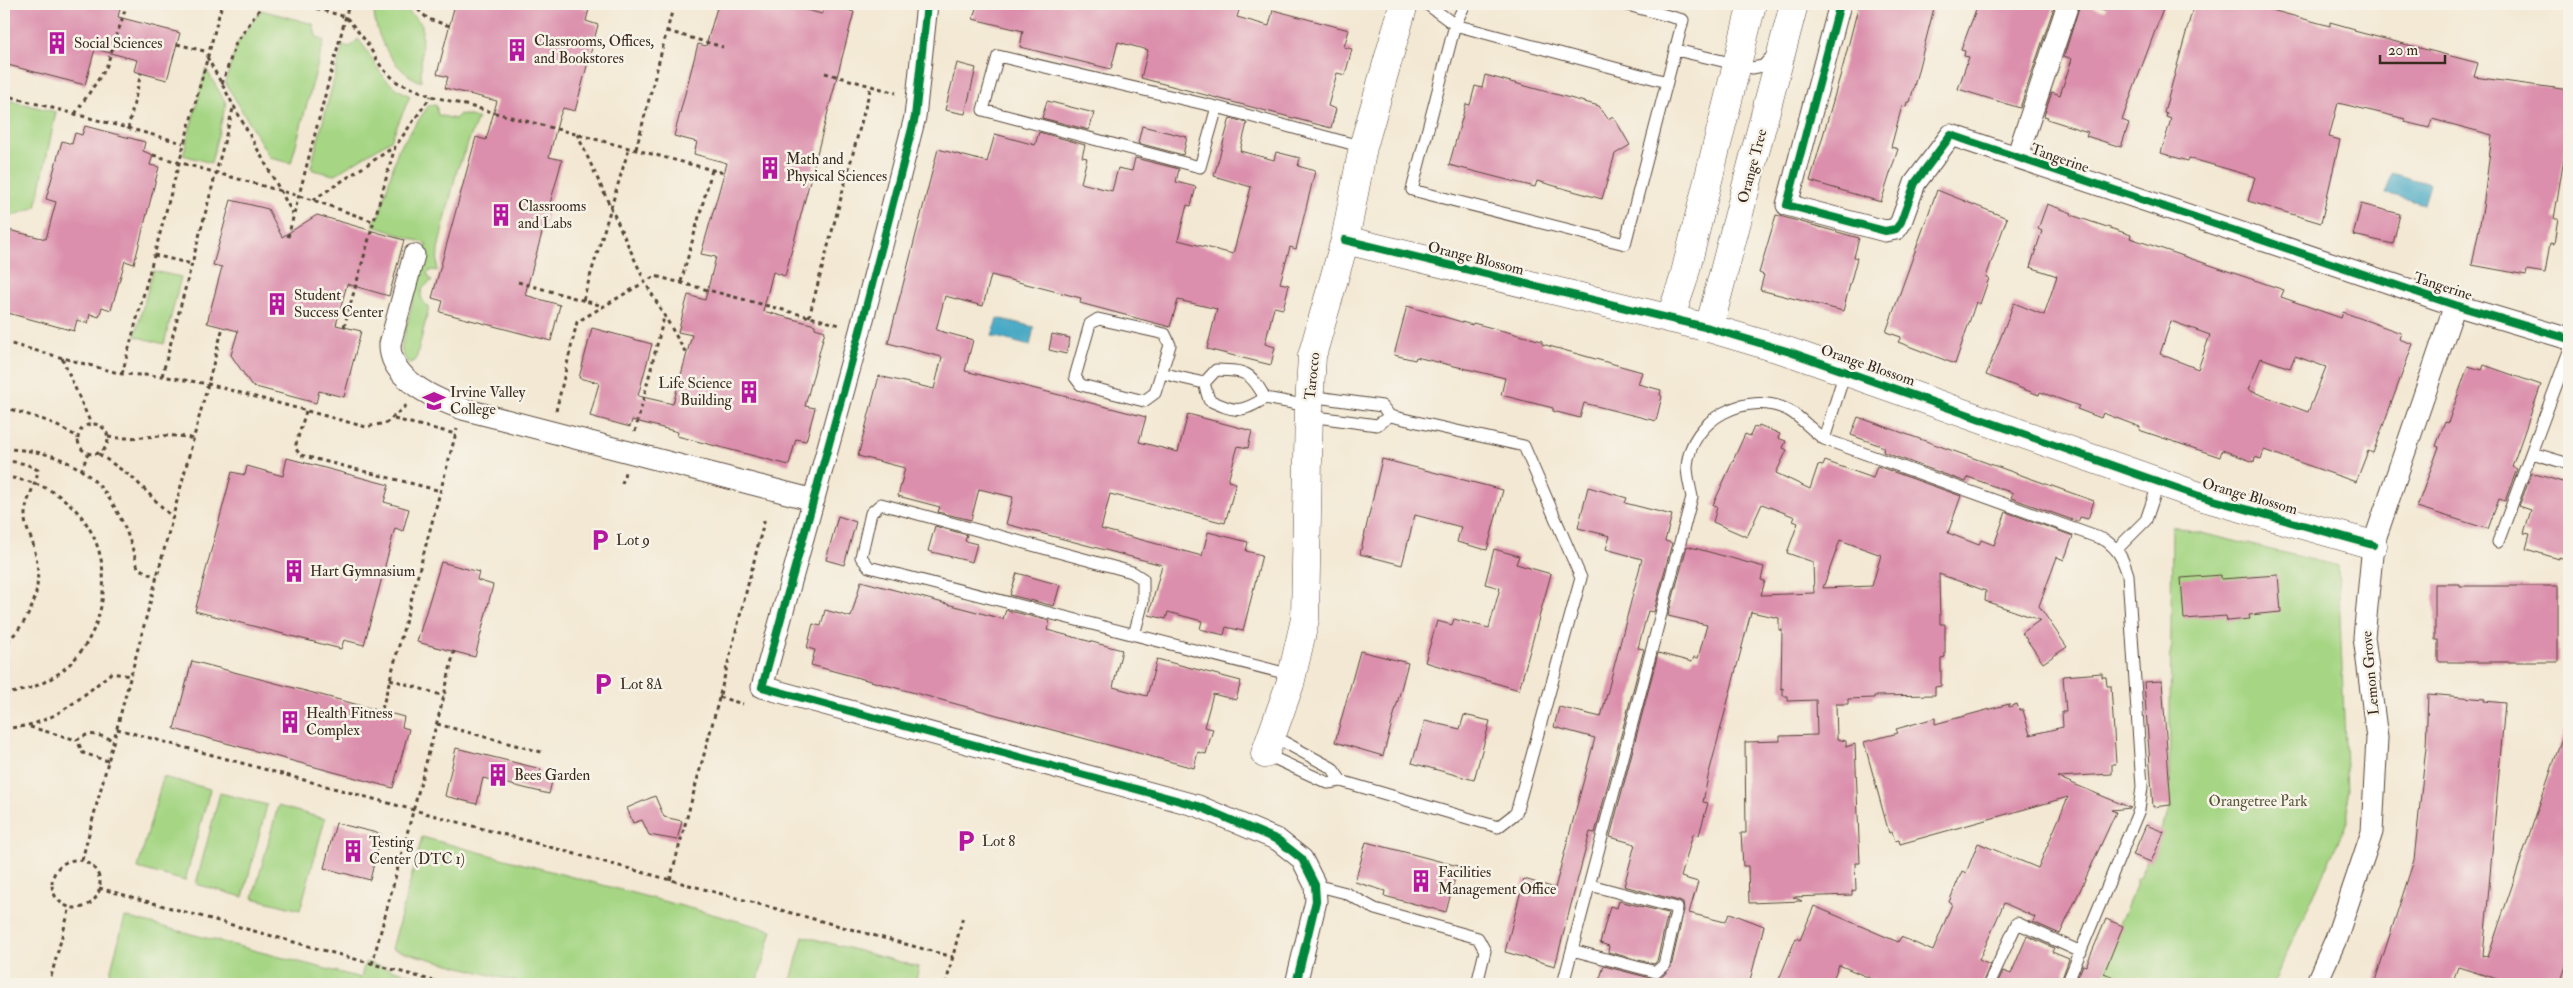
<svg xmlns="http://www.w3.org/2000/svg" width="2573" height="988" viewBox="0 0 2573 988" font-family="'IM FELL Double Pica',serif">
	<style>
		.green { fill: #a6d684; stroke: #708051 }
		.water { fill: #46a9c5; stroke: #406a72 }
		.building { fill: #db8fac; fill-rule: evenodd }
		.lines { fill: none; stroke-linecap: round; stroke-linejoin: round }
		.service-casing { stroke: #574639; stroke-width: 13 }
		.minor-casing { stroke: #574639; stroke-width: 23 }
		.tertiary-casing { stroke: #574639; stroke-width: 29 }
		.path { stroke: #574639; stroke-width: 3; stroke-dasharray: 4 4; stroke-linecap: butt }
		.service { stroke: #fff; stroke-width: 11 }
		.minor { stroke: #fff; stroke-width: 21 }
		.tertiary { stroke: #fff; stroke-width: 28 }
		.cycleway-casing { stroke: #f7f3e8; stroke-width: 11 }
		.cycleway { stroke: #00873e; stroke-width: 8 }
		.labels { text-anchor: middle; stroke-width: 5; stroke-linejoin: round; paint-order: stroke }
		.poi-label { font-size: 15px; fill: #3b2a1e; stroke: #f7f3e8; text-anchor: start }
		.street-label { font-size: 15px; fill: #3b2a1e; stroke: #f7f3e8 }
		.park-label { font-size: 15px; fill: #565538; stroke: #f7f3e8 }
	</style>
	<rect width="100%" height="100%" fill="#f7f3e8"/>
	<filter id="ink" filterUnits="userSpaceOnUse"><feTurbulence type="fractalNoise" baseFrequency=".02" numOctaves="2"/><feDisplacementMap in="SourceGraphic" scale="10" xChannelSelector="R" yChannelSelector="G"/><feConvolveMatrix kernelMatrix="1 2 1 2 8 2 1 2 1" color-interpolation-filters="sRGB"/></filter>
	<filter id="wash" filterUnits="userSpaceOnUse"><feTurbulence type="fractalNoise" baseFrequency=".0096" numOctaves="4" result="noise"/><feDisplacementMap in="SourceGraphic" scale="20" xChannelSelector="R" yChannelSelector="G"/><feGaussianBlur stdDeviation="1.12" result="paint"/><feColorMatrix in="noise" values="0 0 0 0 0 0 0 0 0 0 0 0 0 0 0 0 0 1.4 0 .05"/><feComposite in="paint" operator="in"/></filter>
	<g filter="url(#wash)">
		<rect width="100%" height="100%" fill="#f3e8d3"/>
		<!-- green -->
		<path class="green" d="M374,4H400L422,24L421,82C393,71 372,33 374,4Z
			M261,10L313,24L316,36L324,41L291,163L270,158L225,82L238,42Z
			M358,39C380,65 375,78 410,96L391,140L334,175L313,170L311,167L343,45L350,47Z
			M206,69L226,103L211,163L183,155Z
			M4,99L56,112L36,207L4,219Z
			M429,105H436L438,115L455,119L460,114L478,118L457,170L438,249L437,271L431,270L427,274L432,281C419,288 417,298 429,307L416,360L409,364L404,357L401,348L427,244L374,226V220L379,216L398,150Z
			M153,271L181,277L164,344L135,336Z
			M2172,526L2338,566L2348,820L2273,984H2092L2136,886V879L2139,878L2169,811Z
			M163,777L210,789L185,881L138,868Z
			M220,793L267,805L243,897L196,884Z
			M278,806L325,819L300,910L253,898Z
			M422,837L772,930L757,984H525L392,949Z
			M125,917L361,978L365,962L445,984H107Z
			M803,936L919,967L915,984H790Z"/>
		<!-- water -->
		<path class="water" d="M2391,173L2430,184L2424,204L2386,193Z
			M997,318L1034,327L1030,346L992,336Z"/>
		<g id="blocks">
			<!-- building -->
			<path class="building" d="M4,4H121L118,17L180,33L167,80L134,71L137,60L95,49L85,85L4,64Z
				M455,4H568L589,9L586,21L598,25L575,111L563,108L559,118L549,157L562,160L525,295L560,305L551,341L440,312L443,301L432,298L476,137L486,140L497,101L445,88L448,77L437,74Z
				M718,4H782L822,14L825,4L854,12L785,276L773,272L763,311L815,325V328L825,331L805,406L815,408L806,441L796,439L789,465L677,436L678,432L632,420L630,427L590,416L599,383L579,378L592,328L652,344L638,396L673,404L692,335L678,332L688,295L705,300L716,257L701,254L727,163L694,154L697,142L674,136L698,44L706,46Z
				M977,4H1241L1237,17L1269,26L1273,10L1349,30L1344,47L1352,49L1345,75L1337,73L1328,106L1336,109L1331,128L1141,78L1148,50L1118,42L1111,69L1020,47L1023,31L973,19Z
				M1859,4H1935L1910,102H1907L1906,107L1902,106L1891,147L1898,149L1881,202L1810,181L1843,66Z
				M1978,4H2055L2020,108L1958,89L1969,57L1964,56L1965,51L1961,50Z
				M2080,4L2105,11L2107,4H2165L2122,120L2129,123L2121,147L2086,136L2088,132L2047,119L2048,117L2044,116L2052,92L2060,95L2072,59L2064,56Z
				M2194,4H2269L2268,9L2330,26V22L2355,29L2354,31L2478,63L2474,77L2569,90V127L2554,219H2558L2554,244L2550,243L2545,273L2527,270L2526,275L2472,265L2483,208L2492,135L2432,119L2429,128L2405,122L2406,119L2338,103L2329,137L2340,140L2321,223L2248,201L2255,177L2189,158L2188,161L2161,153L2171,119L2166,117L2167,114L2164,113Z
				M957,63L976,68L965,114L945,110Z
				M1485,75L1599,106L1608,119L1613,116L1630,145L1615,154L1602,199L1537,181L1535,187L1449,165L1466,104L1470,105L1475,86L1482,88Z
				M1047,101L1094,113L1089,130L1042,118Z
				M1230,118L1247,123L1240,151L1274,160L1276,152L1300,158L1298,166L1315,171L1296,249L1290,247L1280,283L1289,285L1283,309L1274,307L1265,344L1275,347L1271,365L1207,349L1217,309L1178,300L1170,327L1080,303L1081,298L991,275L983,306L945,296L936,330L973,340L965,371L1146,417L1139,442L1178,452L1188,414L1252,431L1248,448L1238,446L1228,481L1236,483L1225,523L1110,494L1101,529L1202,556L1208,532L1248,542L1246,551L1262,555L1243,631L1226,627L1224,635L1200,629L1202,621L1168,612L1166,619L1149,615L1162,565L1006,524L1013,497L979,489L971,520L938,512L940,507L898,496L905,468L858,456L879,376L934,389L942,357L888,343L938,149L987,162L995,134L1035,145L1039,132L1085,145L1082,157L1087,158L1081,183L1112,191L1118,168L1132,171L1135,158L1179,169L1176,182L1196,187L1191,206L1187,205L1178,240L1233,254L1251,187L1214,176Z
				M85,126L145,142L143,151L153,155L150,165L159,167L134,264L125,261L111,310L102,307L99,317L90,314L88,323L77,320L74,331L4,312V229L46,239L56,202L46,199L62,141L72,144L75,133L82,135Z
				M1142,126L1187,137L1183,155L1138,143Z
				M1937,190L2007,218L1986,277L1989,278L1980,304L1976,302L1955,364L1898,342L1901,337L1886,332Z
				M231,200L268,209L282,237L317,215L404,240L389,296L347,284L336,325L361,331L344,397L319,391L316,403L252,386L231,355L238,331L207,323L222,267L213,265Z
				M2047,204L2072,213L2071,215L2131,235L2130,238L2284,290L2281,297L2341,318L2343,312L2401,333L2399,339L2413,344L2373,453L2368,451L2356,482L2264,450L2261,459L2255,457L2254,462L2222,450L2220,457L2139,430L2140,427L2103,413L2101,418L2077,409L2079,406L2040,392L2039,395L1986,375L2014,303L2044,315L2057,276L2030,267L2042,231L2038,229ZM2171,321L2210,335L2198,369L2160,354ZM2295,356L2326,367L2308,412L2248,390L2261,358L2290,368Z
				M2361,204L2400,214L2393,244L2353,235Z
				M1776,215L1859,238L1854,257L1857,258L1843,311L1760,290L1764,275L1759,273Z
				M1407,306L1472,325L1473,323L1542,341V344L1642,372L1638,384L1661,390L1660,395L1662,396L1656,421L1584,403L1580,418L1553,411V408L1501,395L1505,378L1416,357L1415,360L1394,355Z
				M1052,334L1070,338L1066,354L1049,350Z
				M2484,365L2541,385L2512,467L2517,469L2505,501L2499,499L2488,529L2417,507L2439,447L2436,446L2445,422L2448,423L2468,366L2482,370Z
				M1858,417L2094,501L2088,519L2080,517L2078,522L2011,498L2013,493L1968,477L1966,482L1883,452L1884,447L1851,435Z
				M1759,425L1780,434L1778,438L1786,441L1783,448L1787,450L1776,473L1810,489L1818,465L1823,466L1825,461L1873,478L1877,466L1961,496L1948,533L1979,545L1981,540L1994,545L2006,512L2073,536L2064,560L2057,557L2039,606L2067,647L2043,663L2022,633L2040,620L1985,601L1986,591L1939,574L1940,624H1945V657L1941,658V686L1935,687V695L1874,696V698L1848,699V704H1836L1837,739L1846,741V747L1855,744L1860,863H1855L1856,890L1852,891V895L1793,897L1802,901L1749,903L1748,866H1743L1741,833H1746L1745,742L1780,741V736L1817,735L1816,700L1788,701V696H1783V688L1781,689L1782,630H1779V618L1751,612L1708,777L1703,802L1708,803L1699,835L1693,834L1681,877L1698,882L1689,913L1725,922L1730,913L1764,926L1749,984H1598L1604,966L1654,979L1661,978L1671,967L1684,910L1683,903L1679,901L1624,886L1635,844L1610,837L1658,653L1692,662L1694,657L1698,658L1707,625L1668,616L1687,546L1764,567L1761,580L1765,581L1761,595L1814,593L1813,562L1787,553L1798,523L1793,521L1795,517L1762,504L1747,537L1713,522L1717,507L1713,505L1745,434L1750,436L1754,427L1757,428ZM1840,540L1881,555L1872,586L1823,588Z
				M287,458L389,485L384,502L409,509L403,531L395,528L364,645L344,640L341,649L195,611L232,472L245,475L247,466L283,476Z
				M1382,459L1503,490L1487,550L1457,542L1461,527L1415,515L1402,565L1360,554Z
				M2532,473L2569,484V560L2559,557V559L2526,549L2530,534L2524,533L2531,510L2519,506Z
				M1588,487L1627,498L1625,503L1672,515L1665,541L1672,543L1654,612L1648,611L1638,648L1644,649L1595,833L1590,832L1555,966L1505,952L1524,879L1555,888L1595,738L1554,727L1559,707L1601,717L1642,559L1606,549L1610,536L1578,528Z
				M838,516L856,522L844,565L826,560Z
				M935,526L967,535L965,541L977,544L972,562L928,551Z
				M1494,549L1519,556L1516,564L1551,574L1519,690L1425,662L1437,621L1452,625L1454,619L1489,628L1500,588L1485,584Z
				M441,562L479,572L477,580L493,585L475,657L417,642Z
				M1017,573L1060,585L1054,606L1010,595Z
				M2221,575V579L2278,575L2281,612L2249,615L2250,619L2227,621L2226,616L2184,619L2181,578Z
				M861,581L1003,619L1006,610L1050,621L1047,630L1122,650L1113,687L1147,696L1157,659L1241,681L1236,700L1213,694L1204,727L1213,729L1206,754L1198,752L1194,768L811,665L815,650L807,648L813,624L821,626L825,610L851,617Z
				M2435,584H2460V586H2558V662H2440L2438,660V640H2435Z
				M1360,651L1408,663L1383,756L1335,742Z
				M192,661L404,717L402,727L409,729L393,788L174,729Z
				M2102,673V677H2106L2107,686H2111L2116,764H2112V774L2057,777L2131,808L2111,810L2116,812L2060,934L2033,922L2035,917L2004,903L1979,960L1990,965L1982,984H1884L1839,965L1831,984H1777L1796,938L1800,940L1814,906L1898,942L1901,937L1933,951L1952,904L1949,902L1962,871L1966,873L1978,843L2038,868L2068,797L1900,844L1899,840L1895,841L1892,832L1889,833L1864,742L1898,733L1896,729L1935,718V724L2009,704V707L2017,704L2019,710H2023L2030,735L2063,727L2062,712H2066L2063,676Z
				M2162,681L2171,805L2153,807L2144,682Z
				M2428,694L2485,699L2484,701L2505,703L2483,956L2488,957L2566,726H2569V957L2560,984H2513L2458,967L2452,984H2374L2414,860L2426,747Z
				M1464,715L1490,721L1474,780L1412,763L1425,721L1460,729Z
				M456,748L541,769L540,773L553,777L549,794L483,778L477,804L445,796Z
				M655,796L664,817L682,821L677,840L649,835L642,820L633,823L627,808Z
				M336,823L381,834L370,880L324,868Z
				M2146,825L2164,832L2151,862L2133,855Z
				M1366,842L1458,866L1446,912L1384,896L1385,891L1355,882Z
				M1619,901L1668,913L1657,961L1654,964L1608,952L1609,946L1600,943L1610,906L1617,908Z
				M2106,919L2123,926L2104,973L2129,984H2075L2083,965L2086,966Z
				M2027,936L2054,948L2052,952L2069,959L2060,984H1997L2003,971L2011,974Z"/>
		</g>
	</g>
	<g filter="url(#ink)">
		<use href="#blocks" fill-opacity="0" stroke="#574639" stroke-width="1"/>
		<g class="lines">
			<defs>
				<path id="service" d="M1427,4L1455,25L1667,82
					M1465,4L1455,25L1412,190L1625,244L1683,20L1624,4
					M1676,50L1752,68L1763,66L1774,54
					M1217,107L1200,167L983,110L998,56L1217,107L1363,147
					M1098,319L1165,334L1170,345L1155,393L1144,401L1081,385L1075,377L1090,324Z
					M1161,373L1204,383
					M1204,383L1209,400C1235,412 1240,414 1265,398L1309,406
					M1204,383L1216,370C1246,371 1250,371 1265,398
					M1309,416L1377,425L1390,416
					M1824,439L1845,372
					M2532,453L2569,464
					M2498,542L2569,351
					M2117,549L2146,520L2159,482
					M1134,635L1143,601V579L1132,572L881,504L871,513L861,557L869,567L1292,675
					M1271,735L1332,768L1341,781
					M1265,754L1328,783L1341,781L1498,827L1516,813L1581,578L1524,446L1390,416L1382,406L1309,396
					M1315,885L1346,893L1375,909L1478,938L1485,951L1477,984
					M1572,950L1656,972L1664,965L1677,908L1590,885
					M1563,984L1692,497C1690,487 1687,476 1687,466C1691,419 1746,390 1788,410C1801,417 1811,430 1824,439L2105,540C2119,550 2123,559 2128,575L2142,787L2139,810L2067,984
					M1989,984L2017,923L2081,952"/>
				<path id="minor" d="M927,4L915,117L860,331L762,687L1198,806L1278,840L1302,859L1315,885L1316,901L1296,984
					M1840,4L1787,205L1885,231L1896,229L1901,222L1915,183L1951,135L2455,305L2569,339
					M2017,157L2068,4
					M414,255L390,344C389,379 435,399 463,409L814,500
					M2316,984L2336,939L2372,832L2377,738L2364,637L2373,545L2455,305"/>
				<path id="tertiary" d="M1345,240L1709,328L1790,352L2196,495L2373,545
					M1670,319L1683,281L1752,4
					M1709,328L1794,4
					M1265,754L1290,684L1305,619L1309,406L1312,356L1345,240L1363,147L1404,4"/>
			</defs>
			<!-- service casing -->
			<use href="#service" class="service-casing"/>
			<!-- minor casing -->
			<use href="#minor" class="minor-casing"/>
			<!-- tertiary casing -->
			<use href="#tertiary" class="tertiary-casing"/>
			<!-- path -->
			<path class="path" d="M301,4L346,17L365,40L382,68L397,82L431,96L724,173
				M412,4L428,19L450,26
				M800,4L815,8L823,4
				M667,31L723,47
				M177,44L208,52
				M207,57L293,214
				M825,73L896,93
				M222,84L236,43L263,4
				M4,95L183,143
				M75,114L106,68L127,4
				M128,129L141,73
				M577,134L645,282L687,355
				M636,149L674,4
				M153,155L313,200L372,221
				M313,200L394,147
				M288,237L349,4
				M154,255L192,264
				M518,282L603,306
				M681,282L712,170
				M583,300L629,148
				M809,317L871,86
				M344,327L395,147L431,96
				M4,342L122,374L162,376L208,384L366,427L386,423L408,404
				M62,358L91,424
				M122,374L222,4
				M162,376L234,105
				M4,407L50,422L78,437
				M306,411L296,444V449L300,455L441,491
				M556,411L577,322L655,276L840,325
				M394,419L456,434
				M78 439a15 15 0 1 1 30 0a15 15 0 1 1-30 0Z
				M635,432L664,317
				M108,437C137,441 166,431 194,439
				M4,449C86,450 119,494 138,568L157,578
				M99,454L133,478L173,518
				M4,460L26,464L38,470C36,486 24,502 25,518C25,528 32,538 34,548C44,585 34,619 4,644
				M81,471L88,454
				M4,477C140,490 133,679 4,694
				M622,484L625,472
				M390,679L444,696
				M719,697L743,704
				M382,709L457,429
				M437,724L545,753
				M30,727L77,740
				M4,728C49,728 78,700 111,673L131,676
				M117,729L953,957
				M108,761L83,753L77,740C89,730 100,736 114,740
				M82,860L223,327
				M52 884a24 24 0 1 1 48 0a24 24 0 1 1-48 0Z
				M670,880L715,714L765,518
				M99,888L445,984
				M372,964L444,696L454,651
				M49,984L70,907
				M946,984L963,916"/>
			<!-- service -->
			<use href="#service" class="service"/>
			<!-- minor -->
			<use href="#minor" class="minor"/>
			<!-- tertiary -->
			<use href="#tertiary" class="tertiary"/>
			<defs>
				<path id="cycleway" d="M927,4L915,117L860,331L762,687L1198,806L1278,840L1302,859L1315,885L1316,901L1296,984
					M1840,4L1787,205L1885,231L1896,229L1901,222L1915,183L1951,135L2455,305L2569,339
					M1345,240L1709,328L1790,352L2196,495L2373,545"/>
			</defs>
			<!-- cycleway casing -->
			<use href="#cycleway" class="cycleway-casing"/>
			<!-- cycleway -->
			<use href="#cycleway" class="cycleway"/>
		</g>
	</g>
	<!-- icons -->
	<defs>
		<symbol id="building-bare" viewBox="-9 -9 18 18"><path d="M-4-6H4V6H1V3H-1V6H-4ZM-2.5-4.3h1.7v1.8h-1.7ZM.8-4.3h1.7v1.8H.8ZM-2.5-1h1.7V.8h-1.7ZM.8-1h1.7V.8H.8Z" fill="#b5179e" stroke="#f7f3e8" stroke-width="2.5" paint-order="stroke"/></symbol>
		<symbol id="university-bare" viewBox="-9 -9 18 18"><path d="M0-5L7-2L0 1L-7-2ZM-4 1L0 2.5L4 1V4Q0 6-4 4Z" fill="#b5179e" stroke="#f7f3e8" stroke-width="2.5" paint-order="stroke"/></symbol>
		<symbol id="parking-bare" viewBox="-9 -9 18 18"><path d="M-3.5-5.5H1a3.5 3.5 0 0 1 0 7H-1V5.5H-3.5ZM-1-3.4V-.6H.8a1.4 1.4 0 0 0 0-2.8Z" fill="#b5179e" stroke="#f7f3e8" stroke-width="2.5" paint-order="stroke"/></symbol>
	</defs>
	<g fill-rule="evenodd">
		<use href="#building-bare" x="41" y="27" width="32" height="32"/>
		<use href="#building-bare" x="501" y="34" width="32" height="32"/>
		<use href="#building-bare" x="754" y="152" width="32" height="32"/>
		<use href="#building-bare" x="485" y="199" width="32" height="32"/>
		<use href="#building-bare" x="261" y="288" width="32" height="32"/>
		<use href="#building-bare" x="733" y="376" width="32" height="32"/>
		<use href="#university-bare" x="418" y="385" width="32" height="32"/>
		<use href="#parking-bare" x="584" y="524" width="32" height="32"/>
		<use href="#building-bare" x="278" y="555" width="32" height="32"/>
		<use href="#parking-bare" x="587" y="668" width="32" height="32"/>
		<use href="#building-bare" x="274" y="706" width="32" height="32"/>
		<use href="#building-bare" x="482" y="759" width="32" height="32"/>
		<use href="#parking-bare" x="950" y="825" width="32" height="32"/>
		<use href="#building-bare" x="337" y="835" width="32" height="32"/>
		<use href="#building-bare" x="1405" y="865" width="32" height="32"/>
	</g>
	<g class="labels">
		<!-- poi labels -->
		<g class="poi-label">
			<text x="534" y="46">Classrooms, Offices,<tspan x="534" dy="17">and Bookstores</tspan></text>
			<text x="74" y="48">Social Sciences</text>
			<text x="786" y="164">Math and<tspan x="786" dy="17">Physical Sciences</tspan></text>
			<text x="518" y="211">Classrooms<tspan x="518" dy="17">and Labs</tspan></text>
			<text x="294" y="300">Student<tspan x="294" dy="17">Success Center</tspan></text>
			<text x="732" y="388" text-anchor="end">Life Science<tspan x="732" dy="17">Building</tspan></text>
			<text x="450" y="397">Irvine Valley<tspan x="450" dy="17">College</tspan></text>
			<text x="616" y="545">Lot 9</text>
			<text x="310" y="576">Hart Gymnasium</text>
			<text x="620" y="689">Lot 8A</text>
			<text x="306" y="718">Health Fitness<tspan x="306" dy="17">Complex</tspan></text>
			<text x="514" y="780">Bees Garden</text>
			<text x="982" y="846">Lot 8</text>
			<text x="369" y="847">Testing<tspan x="369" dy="17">Center (DTC 1)</tspan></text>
			<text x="1438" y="877">Facilities<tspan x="1438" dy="17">Management Office</tspan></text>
		</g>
		<!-- street labels -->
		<g class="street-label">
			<text transform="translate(2060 158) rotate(19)" y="5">Tangerine</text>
			<text transform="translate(1752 166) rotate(-75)" y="5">Orange Tree</text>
			<text transform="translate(1476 258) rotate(14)" y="5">Orange Blossom</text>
			<text transform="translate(2443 286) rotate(18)" y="5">Tangerine</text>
			<text transform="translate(1868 365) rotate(19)" y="5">Orange Blossom</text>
			<text transform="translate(1312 376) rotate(-84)" y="5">Tarocco</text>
			<text transform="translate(2250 496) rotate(16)" y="5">Orange Blossom</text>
			<text transform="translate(2370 673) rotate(-95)" y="5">Lemon Grove</text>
		</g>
		<!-- park labels -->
		<g class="park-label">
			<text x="2258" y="806">Orangetree Park</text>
		</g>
	</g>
	<!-- margin -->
	<rect width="2573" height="988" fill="none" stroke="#f7f3e8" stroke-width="20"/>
	<!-- scale -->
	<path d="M2380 55v8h65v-8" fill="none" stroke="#3b2a1e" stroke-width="2.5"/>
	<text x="2388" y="55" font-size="15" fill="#3b2a1e" stroke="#f7f3e8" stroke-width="4" paint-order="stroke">20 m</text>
</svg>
